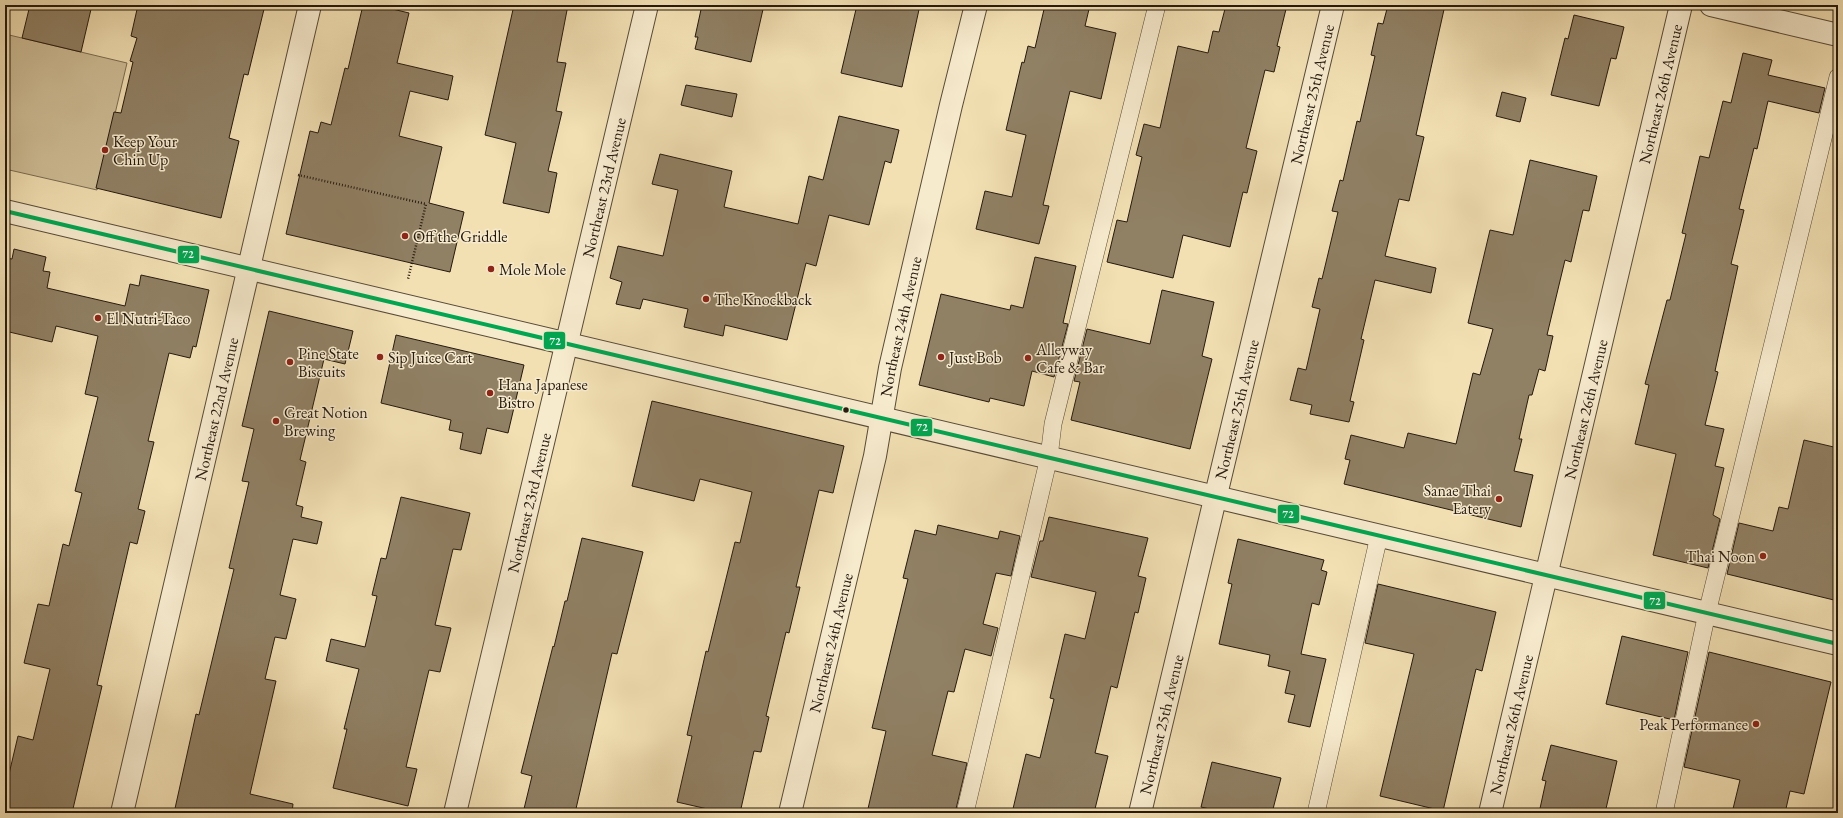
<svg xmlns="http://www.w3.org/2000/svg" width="1843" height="818" viewBox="0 0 1843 818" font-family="'EB Garamond',serif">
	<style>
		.green { fill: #cfbe97; stroke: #7a6c53 }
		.building { fill: #908064; stroke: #25190f }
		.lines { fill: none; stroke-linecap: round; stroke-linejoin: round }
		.service-casing { stroke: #584b38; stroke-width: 18 }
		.minor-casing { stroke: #584b38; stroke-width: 24 }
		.tertiary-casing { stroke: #584b38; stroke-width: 24 }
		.path { stroke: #25190f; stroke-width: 2.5; stroke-dasharray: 1 2; stroke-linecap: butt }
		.service { stroke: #f7ebce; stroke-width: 17 }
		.minor { stroke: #f7ebce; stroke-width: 22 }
		.tertiary { stroke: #f7ebce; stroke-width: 22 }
		.bus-1-casing { stroke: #f7ebce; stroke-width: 7 }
		.bus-1 { stroke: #00a651; stroke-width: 4 }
		.poi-dot { fill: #8f2418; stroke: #f7ebce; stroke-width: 1.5 }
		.bus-dot { fill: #25190f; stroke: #f7ebce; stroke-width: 1.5 }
		.labels { text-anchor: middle; stroke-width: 3; stroke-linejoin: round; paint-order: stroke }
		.street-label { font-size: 16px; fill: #25190f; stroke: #f7ebce }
		.poi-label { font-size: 16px; fill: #25190f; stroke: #f7ebce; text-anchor: start }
		.line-badge { stroke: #f7ebce; stroke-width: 1.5 }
		.badge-label { font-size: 11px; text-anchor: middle; font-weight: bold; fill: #fff }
	</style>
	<rect width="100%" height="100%" fill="#f2e0b3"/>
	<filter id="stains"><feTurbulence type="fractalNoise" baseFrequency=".005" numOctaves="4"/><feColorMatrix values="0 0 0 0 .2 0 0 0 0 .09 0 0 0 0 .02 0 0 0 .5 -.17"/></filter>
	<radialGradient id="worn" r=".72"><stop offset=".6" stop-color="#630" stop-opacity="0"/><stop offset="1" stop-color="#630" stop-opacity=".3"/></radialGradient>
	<!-- green -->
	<path class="green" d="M5,34L127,63L97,190L5,169Z"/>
	<!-- building -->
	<path class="building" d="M30,5H92L81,52L22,38Z
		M138,5H265L248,75L244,74L229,138L239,141L221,218L96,188L114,112L121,113L133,62L130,61L137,38L131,36Z
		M363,5H376L409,13L397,63L453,76L448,100L410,91L399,136L442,147L429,203L464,212L450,272L286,234L310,131L318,133L321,122L331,125L345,68L348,69Z
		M514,5H568L557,62L566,63L556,111L562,112L548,171L557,173L549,213L503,203L516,143L485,135Z
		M702,5H764L751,62L695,49L698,37H695Z
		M857,5H920L902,87L841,73Z
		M1045,5H1090L1085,26L1116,33L1101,99L1070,91L1043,205L1049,206L1039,244L976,229L985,191L1012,197L1026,135L1006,130L1021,66L1022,62L1024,63L1028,46L1035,48Z
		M1226,5H1287L1277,46L1280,47L1274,72L1265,70L1246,148L1257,151L1247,193L1243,192L1230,247L1183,235L1173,278L1107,262L1117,220L1127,222L1142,157L1136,155L1144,124L1160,128L1178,46L1208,53L1213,31L1219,32Z
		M1388,5H1445L1416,135L1424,137L1409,201L1399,199L1385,256L1436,268L1431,293L1375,280L1361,339L1364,340L1350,401L1354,402L1349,422L1310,414L1312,405L1290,400L1298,368L1306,370L1320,309L1312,307L1319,278L1322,279L1338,212L1332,211L1340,180L1343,181L1357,121L1360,122L1375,56L1371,55L1378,23L1383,24Z
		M1574,15L1624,27L1616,59L1611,58L1599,106L1551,95L1565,38L1568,39Z
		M1743,53L1772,60L1768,75L1825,88L1819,113L1768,101L1757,149L1754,148L1739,209L1744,210L1731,264L1738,266L1715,371L1718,372L1705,425L1724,429L1715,466L1724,468L1713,515L1720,519L1708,568L1653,555L1676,454L1635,444L1649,385L1645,384L1667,300H1670L1686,234L1682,233L1700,156L1709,158L1723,101L1731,103Z
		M686,85L737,94L732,117L681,105Z
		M1502,92L1526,98L1520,122L1496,116Z
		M839,116L899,130L891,163L885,161L869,225L829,215L816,266L806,263L787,340L725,325L723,336L684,327L688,309L643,299L640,309L616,304L622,282L610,278L618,246L663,256L678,190L652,184L660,154L732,171L724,207L798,224L809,176L823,180Z
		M1530,160L1597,176L1589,211L1583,210L1571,262L1565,260L1547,335L1553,336L1545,371L1539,369L1532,395H1529L1519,439H1522L1514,471L1533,475L1521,527L1344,484L1350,460L1345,459L1351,435L1404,448L1408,433L1456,444L1473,373L1480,375L1493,329L1468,323L1490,230L1513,235Z
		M14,249L46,257L43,271L50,272L47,288L125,306L130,284L139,286L141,275L209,290L196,347L193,346L190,358L169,353L148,441L154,442L138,509L145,511L137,544L130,542L97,685L102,686L72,813H5V791L18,736L33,740L50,669L24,663L38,604L49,606L63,544L69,546L82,493L75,491L98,397L85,394L98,336L56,326L52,342L5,331V258L12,259Z
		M1035,257L1076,266L1063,323L1068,324L1054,377L1032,371L1024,406L990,398L989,402L919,385L941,294L1010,310L1011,305L1023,308Z
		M1162,290L1214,302L1202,356L1212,359L1190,449L1071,420L1080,382L1074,381L1087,329L1150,344Z
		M269,311L353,331L345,364L324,359L300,460L306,462L296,505L303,507L301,517L322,522L317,544L293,539L280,595L296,599L286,639L275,637L265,679L276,681L250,794L293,804L292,813H174L196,714L199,715L234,569L229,568L249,482L242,481L254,429L242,426Z
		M396,335L524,365L508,433L487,428L481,454L460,449L463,433L449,430L451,420L381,403Z
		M652,401L844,446L833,493L819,490L796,587H800L789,633L786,632L766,716L769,717L761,752L754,751L740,813H725L677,802L692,736L687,735L706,651L708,652L735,542L740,543L752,492L700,479L694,501L632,486Z
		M1804,440L1838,448V601L1727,574L1739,523L1773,531L1779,507L1788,509Z
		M401,497L470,513L461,550L453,549L435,625L451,628L440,672L429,670L406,767L417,769L408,806L333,788L347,729H344L359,669L326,661L331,639L365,647L377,596L372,595L381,558L386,559Z
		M1049,517L1148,538L1138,576L1146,578L1138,613L1135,612L1117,688L1111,686L1095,753L1108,756L1094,813H1012L1026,754L1040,758L1054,699L1050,698L1065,634L1085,639L1096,592L1031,577L1040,541H1043Z
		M938,525L998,539L1000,531L1020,536L1011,576L996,573L983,624L998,628L991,656L965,649L954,692L948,691L932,755L967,763L955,813H867L886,731L872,728L908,579L903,578L915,530L936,535Z
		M582,538L643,552L617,654L612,653L575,813H523L532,776L521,773L553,646L554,647L565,601H567Z
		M1238,539L1324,560L1321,570L1327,572L1319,605L1312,603L1301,654L1326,659L1310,727L1288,722L1295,695L1285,693L1290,671L1268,666L1270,655L1219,644L1232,584L1228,583Z
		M1378,584L1496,612L1482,671L1476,669L1443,811L1380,796L1414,654L1365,643Z
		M1622,636L1688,652L1674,720L1606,704Z
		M1709,652L1831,682L1804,794L1790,791L1785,813H1732L1740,780L1684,767Z
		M1551,745L1617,761L1605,813H1539L1546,781L1542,780Z
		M1212,762L1281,778L1272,813H1227L1201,807Z"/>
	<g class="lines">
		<defs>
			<path id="service" d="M965,813L1049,457L1053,424L1157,5
				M1316,813L1379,536
				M1664,813L1707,613L1838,77"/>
			<g id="minor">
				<path d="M1711,5L1838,35"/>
				<path id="s1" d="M122,813L310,5"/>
				<path id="s2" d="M455,813L647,5"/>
				<path id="s3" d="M790,813L875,456L890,368L951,105L976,5"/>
				<path id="s4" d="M1140,813L1333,5"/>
				<path id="s5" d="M1490,813L1681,5"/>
			</g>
			<path id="tertiary" d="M5,211L1838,644"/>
		</defs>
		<!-- service casing -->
		<use href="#service" class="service-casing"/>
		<!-- minor casing -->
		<use href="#minor" class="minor-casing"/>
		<!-- tertiary casing -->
		<use href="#tertiary" class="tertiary-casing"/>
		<!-- path -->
		<path class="path" d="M298,175L426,204L408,279"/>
		<!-- service -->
		<use href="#service" class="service"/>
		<!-- minor -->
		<use href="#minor" class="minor"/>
		<!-- tertiary -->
		<use href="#tertiary" class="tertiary"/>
		<defs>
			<path id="bus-1" d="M5,211L1838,644"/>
		</defs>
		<!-- bus-1 casing -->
		<use href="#bus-1" class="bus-1-casing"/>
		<!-- bus-1 -->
		<use href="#bus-1" class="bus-1"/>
	</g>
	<!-- markers -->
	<g class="poi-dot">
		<circle cx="105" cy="150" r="4"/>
		<circle cx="405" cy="236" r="4"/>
		<circle cx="491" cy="269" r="4"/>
		<circle cx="706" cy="299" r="4"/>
		<circle cx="98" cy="318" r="4"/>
		<circle cx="380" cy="357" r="4"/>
		<circle cx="941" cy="357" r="4"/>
		<circle cx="1028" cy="358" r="4"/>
		<circle cx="290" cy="362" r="4"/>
		<circle cx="490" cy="393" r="4"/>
		<circle cx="276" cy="421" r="4"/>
		<circle cx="1499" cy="499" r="4"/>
		<circle cx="1763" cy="556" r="4"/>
		<circle cx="1756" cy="724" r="4"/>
	</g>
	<circle class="bus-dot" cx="846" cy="410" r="3.5"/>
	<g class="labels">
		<!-- street labels -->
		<g class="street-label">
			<text dy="6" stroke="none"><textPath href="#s4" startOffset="739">Northeast 25th Avenue</textPath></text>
			<text dy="6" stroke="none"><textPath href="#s5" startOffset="739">Northeast 26th Avenue</textPath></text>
			<text dy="6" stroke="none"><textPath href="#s2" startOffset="643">Northeast 23rd Avenue</textPath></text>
			<text dy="6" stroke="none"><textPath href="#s3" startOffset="499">Northeast 24th Avenue</textPath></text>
			<text dy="6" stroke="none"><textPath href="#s1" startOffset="415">Northeast 22nd Avenue</textPath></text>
			<text dy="6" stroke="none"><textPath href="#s4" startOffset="415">Northeast 25th Avenue</textPath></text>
			<text dy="6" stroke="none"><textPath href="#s5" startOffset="415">Northeast 26th Avenue</textPath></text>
			<text dy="6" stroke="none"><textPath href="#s2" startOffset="319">Northeast 23rd Avenue</textPath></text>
			<text dy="6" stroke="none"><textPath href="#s3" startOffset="175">Northeast 24th Avenue</textPath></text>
			<text dy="6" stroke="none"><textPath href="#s4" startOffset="91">Northeast 25th Avenue</textPath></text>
			<text dy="6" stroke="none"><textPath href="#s5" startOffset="91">Northeast 26th Avenue</textPath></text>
		</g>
		<!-- poi labels -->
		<g class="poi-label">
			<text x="113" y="147">Keep Your<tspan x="113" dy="18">Chin Up</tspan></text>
			<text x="413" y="242">Off the Griddle</text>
			<text x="499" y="275">Mole Mole</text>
			<text x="714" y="305">The Knockback</text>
			<text x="106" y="324">El Nutri-Taco</text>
			<text x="1036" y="355">Alleyway<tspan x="1036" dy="18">Cafe &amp; Bar</tspan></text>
			<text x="298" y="359">Pine State<tspan x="298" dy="18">Biscuits</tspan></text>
			<text x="388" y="363">Sip Juice Cart</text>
			<text x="949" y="363">Just Bob</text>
			<text x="498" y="390">Hana Japanese<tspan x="498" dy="18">Bistro</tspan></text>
			<text x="284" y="418">Great Notion<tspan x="284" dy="18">Brewing</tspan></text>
			<text x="1491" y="496" text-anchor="end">Sanae Thai<tspan x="1491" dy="18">Eatery</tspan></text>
			<text x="1755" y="562" text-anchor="end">Thai Noon</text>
			<text x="1748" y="730" text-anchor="end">Peak Performance</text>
		</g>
	</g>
	<g class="line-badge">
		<rect x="177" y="245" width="23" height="19" rx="4" fill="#00a651"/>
		<rect x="543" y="331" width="23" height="19" rx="4" fill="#00a651"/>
		<rect x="910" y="418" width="23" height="19" rx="4" fill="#00a651"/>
		<rect x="1277" y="504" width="23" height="20" rx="4" fill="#00a651"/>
		<rect x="1643" y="591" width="23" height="19" rx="4" fill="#00a651"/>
	</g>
	<g class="badge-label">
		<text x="188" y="258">72</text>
		<text x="555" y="345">72</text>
		<text x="922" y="431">72</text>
		<text x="1288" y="518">72</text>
		<text x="1655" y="605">72</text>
	</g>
	<!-- margin -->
	<rect width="1843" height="818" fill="none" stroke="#f2e0b3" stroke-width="20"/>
	<rect x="6" y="6" width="1831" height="806" fill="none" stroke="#25190f" stroke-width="2"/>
	<rect x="10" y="10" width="1823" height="798" fill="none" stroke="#25190f"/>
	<rect width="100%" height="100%" filter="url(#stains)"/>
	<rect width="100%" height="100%" fill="url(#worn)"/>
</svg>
